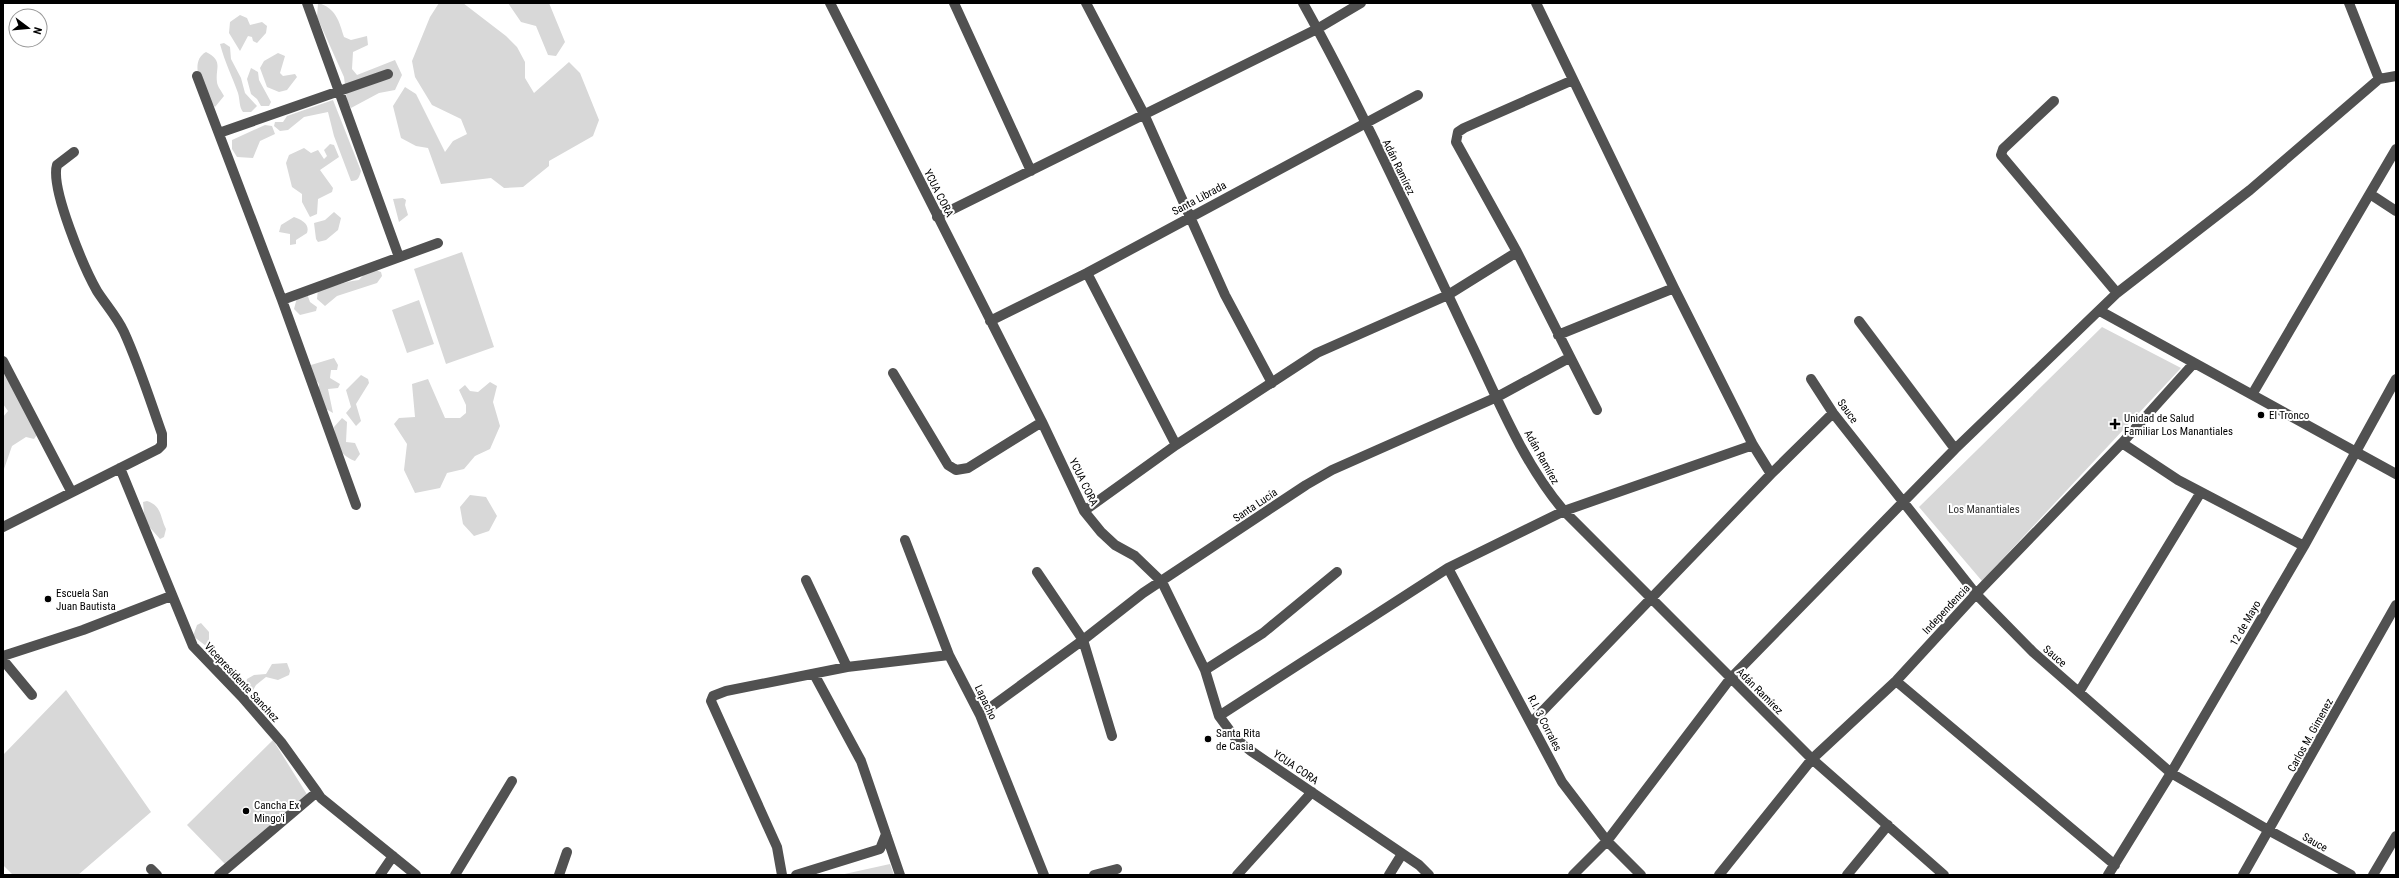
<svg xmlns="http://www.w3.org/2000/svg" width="2399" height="878" viewBox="0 0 2399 878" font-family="'Roboto Condensed',sans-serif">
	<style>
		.green { fill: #d8d8d8 }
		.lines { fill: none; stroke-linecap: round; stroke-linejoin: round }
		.minor { stroke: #515151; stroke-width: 10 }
		.poi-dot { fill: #000; stroke: #fff; stroke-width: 1.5 }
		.labels { text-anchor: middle; stroke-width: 4; stroke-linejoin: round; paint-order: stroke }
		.street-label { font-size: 11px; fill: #000; stroke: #fff }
		.poi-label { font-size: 11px; fill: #000; stroke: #fff; text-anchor: start }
		.park-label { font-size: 11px; fill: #2f2f2f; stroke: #fff }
	</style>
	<rect width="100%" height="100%" fill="#fff"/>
	<!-- green -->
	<path class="green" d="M318,3C336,8 339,21 344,37L351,40L367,36L368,45L353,52L352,69L357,75L395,60L402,75L395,90L379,93L351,108L347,101L344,77L317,17Z
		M439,3H463L506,36L517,47L525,62V78L534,93L569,62L580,73L599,120L593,136L549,161V166L523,187L504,188L491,178L441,184L428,148L416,146L401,138L393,106L405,87L416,94L445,152L453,141L467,134L461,119L432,105L415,77L412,61L430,17Z
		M508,3H549L565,42L556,56L548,55L536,26L521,22Z
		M240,15L247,18L250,25L262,22L267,26L266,33L257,43L253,41L252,37L248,36L240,51L229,33L230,22Z
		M224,43L230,47L231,59L241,78L245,93L257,106L251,112H243C239,107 240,100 238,93C232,76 225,63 220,44Z
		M206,52C224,61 215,68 217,82C217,86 222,92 224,96L215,107C204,96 187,62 206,52Z
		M278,53L285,56L280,73L283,76L295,74L297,77L287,90L279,92L267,87L260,68L264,61Z
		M251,68L258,72L259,80L271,102L269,106H261L257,99L251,94L247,79Z
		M333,100L361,171C359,177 359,181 351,181L334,136L328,112L304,117L288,130L280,131L274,126L275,122H283L287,116Z
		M265,125L272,126L275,134L260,141L253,158L237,157L232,149V140Z
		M330,144L334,145L339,157L320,170L333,188L332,192L318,199L317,214L310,217L302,202V194L292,187L286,163L289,155L304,148L311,153L318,150L324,159L327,156L324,150Z
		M403,198L406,200L405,205L408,215L399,222L393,199Z
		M334,212L341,218L338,230L326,240L318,242L316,239L314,223L325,220Z
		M294,217C302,220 310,224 307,233L296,240V244L290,245V234L279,232L281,225Z
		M462,252L494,347L446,364L414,269Z
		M370,268L381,272L382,276L377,283L337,296L325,306L317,299L318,289C332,288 345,281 359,280Z
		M306,291L310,302L317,307L316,311L300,315L294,309L298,294Z
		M419,300L434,344L407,353L392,310Z
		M2102,327L2181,368L1982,581L1919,507Z
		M3,357L39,432L34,439L26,437L12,446L4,469L3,484V417L8,411L3,404Z
		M334,358L338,365L337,370H331L330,378L340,384L338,388L328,389L333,413L319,405V384L313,377L311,365Z
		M361,375L368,379L369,383L356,404L361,421L356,426L346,413L351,407L346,390Z
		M428,379L445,418H460L466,413V405L459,390L465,385L470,391L478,392L490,382L497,386L493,402L500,426L490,449L475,456L464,469L447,473L440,488L415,493L404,470L407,444L394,424L399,418L415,417L412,384Z
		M342,418L347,422L346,442L355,443L360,454L355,461C338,454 336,444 334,427Z
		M470,495L486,497L497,516L489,531L474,536L463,524L460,507Z
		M147,501C162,506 160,517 166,529L164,537L160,539L145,522L143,502Z
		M201,623L209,632V644L206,646L193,636L197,625Z
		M287,663L290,671L289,675L278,680L266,677L256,685L252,692L245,687L247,679L254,675L266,674L272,664Z
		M66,690L151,812L78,875H13L3,865V755Z
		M273,740L308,796L226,865L187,825Z
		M890,864L894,875H840Z"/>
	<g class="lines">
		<!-- minor -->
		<path class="minor" d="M307,3L399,257
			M830,3L1042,422L1084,511L1101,532L1115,545L1135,556L1162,582L1205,670L1219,716L1236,739L1251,751L1419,865L1429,875
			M954,3L1031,171
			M1086,3L1144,114L1225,295L1272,383
			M1303,3C1362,109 1413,221 1465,331C1495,392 1520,459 1564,511L1812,759L1944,875
			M1536,3L1674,288L1753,445L1771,474
			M2349,3L2379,79
			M197,76L282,300L356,505
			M1573,80L1464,128L1458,132L1456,142L1517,252L1597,410
			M2054,101L2003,149L2001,155L2117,293
			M219,133L388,74
			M2370,194L2396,211
			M937,217L1317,29L1361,3
			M1087,273L1176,445
			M282,300L438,243
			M2100,311L2396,474
			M990,321L1087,273L1418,95
			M1859,321L1955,449
			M1558,335L1674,288
			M3,361L71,491
			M893,373L948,465L956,470L968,468L1042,422
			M1811,379L1833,413L1976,594L2033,652L2171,773L2270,831L2351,875
			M2253,393L2396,149
			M2122,443L2178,480L2304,546
			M120,468L193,646L242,697L281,742L317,792
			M1084,511L1176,445L1317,353L1448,295L1517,252
			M3,527L158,449L162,445V434C150,400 139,365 124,332C117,317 106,305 97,291C84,268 50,188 57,165L74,152
			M905,540L949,655L980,715L1044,875
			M1448,568L1562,782L1607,841L1641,875
			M1037,572L1083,640L1112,736
			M806,580L847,667
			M3,656L83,630L171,596
			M3,660L32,695
			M1205,670L1263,633L1337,572
			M814,674L861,761L900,875
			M1896,681L2115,865
			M2079,692L2201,492
			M980,715L1083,640L1143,593L1306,485L1332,470L1497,397L1569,358
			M1219,716L1448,568L1564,511L1753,445
			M1532,722L1771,474L1833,413
			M151,869L157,875
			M219,875L317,792L321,798L416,875
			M380,875L393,856
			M455,875L512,781
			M559,875L567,852
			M782,875L777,847L711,701L713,696L726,691L847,667L949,655
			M796,875L880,849L886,834
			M1094,875L1117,869
			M1237,875L1312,792
			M1389,875L1402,854
			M1573,875L1607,841L1730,679L1955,449L2117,293L2250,190L2379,79L2396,76
			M1719,875L1812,759L1896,681L1976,594L2122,443L2194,363
			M1847,875L1888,825
			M2108,875L2171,773L2304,546L2396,379
			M2243,875L2396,605
			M2373,875L2396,836"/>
	</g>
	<!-- markers -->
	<g class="poi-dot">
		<circle cx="2261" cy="415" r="4"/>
		<path d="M2113 418h4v4h4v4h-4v4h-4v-4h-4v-4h4z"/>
		<circle cx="48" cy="599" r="4"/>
		<circle cx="1208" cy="739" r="4"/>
		<circle cx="246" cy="811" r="4"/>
	</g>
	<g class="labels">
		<!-- street labels -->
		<g class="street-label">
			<text transform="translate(1399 167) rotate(64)" y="4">Adán Ramírez</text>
			<text transform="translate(939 193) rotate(63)" y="4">YCUA CORA</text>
			<text transform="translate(1199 198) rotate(-28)" y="4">Santa Librada</text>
			<text transform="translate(1848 411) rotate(54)" y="4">Sauce</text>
			<text transform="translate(1542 457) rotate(61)" y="4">Adán Ramírez</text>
			<text transform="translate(1084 482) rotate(64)" y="4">YCUA CORA</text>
			<text transform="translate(1255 505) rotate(-34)" y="4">Santa Lucía</text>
			<text transform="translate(1946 609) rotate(-47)" y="4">Independencia</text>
			<text transform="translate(2245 623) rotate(-60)" y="4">12 de Mayo</text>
			<text transform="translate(2055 656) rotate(41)" y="4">Sauce</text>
			<text transform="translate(242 682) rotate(47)" y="4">Vicepresidente Sanchez</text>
			<text transform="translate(1760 691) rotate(45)" y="4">Adán Ramírez</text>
			<text transform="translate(986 702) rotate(65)" y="4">Lapacho</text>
			<text transform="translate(1545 723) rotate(63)" y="4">R.I. 3 Corrales</text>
			<text transform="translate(2310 735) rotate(-61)" y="4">Carlos M. Gimenez</text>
			<text transform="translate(1296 767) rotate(34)" y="4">YCUA CORA</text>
			<text transform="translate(2315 842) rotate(29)" y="4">Sauce</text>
		</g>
		<!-- poi labels -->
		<g class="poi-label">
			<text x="2269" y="419">El Tronco</text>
			<text x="2124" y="422">Unidad de Salud<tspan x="2124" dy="13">Familiar Los Manantiales</tspan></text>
			<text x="56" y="597">Escuela San<tspan x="56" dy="13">Juan Bautista</tspan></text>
			<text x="1216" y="737">Santa Rita<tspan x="1216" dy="13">de Casia</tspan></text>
			<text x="254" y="809">Cancha Ex<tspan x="254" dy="13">Mingo'i</tspan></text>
		</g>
		<!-- park labels -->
		<g class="park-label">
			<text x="1984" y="513">Los Manantiales</text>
		</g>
	</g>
	<!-- border -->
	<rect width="2399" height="878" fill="none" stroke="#000000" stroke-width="8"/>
	<!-- north arrow -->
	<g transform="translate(28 28) rotate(106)"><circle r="19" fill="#ffffff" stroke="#999999"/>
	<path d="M0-3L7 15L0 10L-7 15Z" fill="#000000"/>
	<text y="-6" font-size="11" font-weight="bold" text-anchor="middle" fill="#000000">N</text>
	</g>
</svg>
